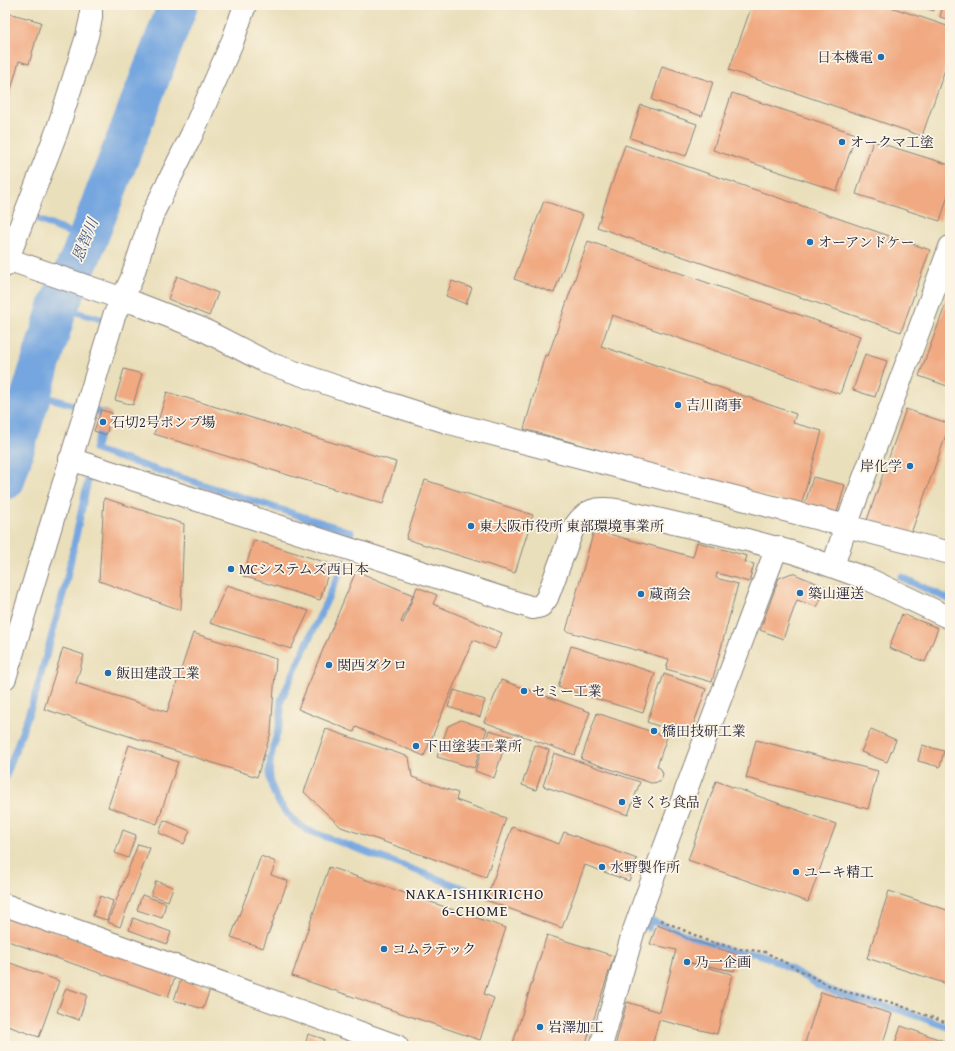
<svg xmlns="http://www.w3.org/2000/svg" width="955" height="1051" viewBox="0 0 955 1051" font-family="'Gentium Book Plus','Noto Serif JP',serif">
	<style>
		.lines { fill: none; stroke-linecap: round; stroke-linejoin: round }
		.stream { stroke: #75a6df; stroke-width: 7 }
		.river { stroke: #75a6df; stroke-width: 40 }
		.building { fill: #f0a981 }
		.minor-casing { stroke: #86807b; stroke-width: 24 }
		.path { stroke: #86807b; stroke-width: 2.5; stroke-dasharray: 3 3; stroke-linecap: butt }
		.minor { stroke: #fff; stroke-width: 22 }
		.poi-dot { fill: #1f6fb2; stroke: #fcf5e5; stroke-width: 1.5 }
		.labels { text-anchor: middle; stroke-width: 3.5; stroke-linejoin: round; paint-order: stroke }
		.poi-label { font-size: 14px; fill: #22223b; stroke: #fcf5e5; text-anchor: start }
		.water-label { font-size: 15px; font-style: italic; fill: #43577d; stroke: #fcf5e5 }
		.neighbourhood-label { font-size: 15px; letter-spacing: 1px; fill: #22223b; stroke: #fcf5e5 }
	</style>
	<rect width="100%" height="100%" fill="#fcf5e5"/>
	<filter id="ink" filterUnits="userSpaceOnUse"><feTurbulence type="fractalNoise" baseFrequency=".025" numOctaves="2"/><feDisplacementMap in="SourceGraphic" scale="8" xChannelSelector="R" yChannelSelector="G"/><feConvolveMatrix kernelMatrix="1 2 1 2 8 2 1 2 1" color-interpolation-filters="sRGB"/></filter>
	<filter id="wash" filterUnits="userSpaceOnUse"><feTurbulence type="fractalNoise" baseFrequency=".012" numOctaves="4" result="noise"/><feDisplacementMap in="SourceGraphic" scale="16" xChannelSelector="R" yChannelSelector="G"/><feGaussianBlur stdDeviation="0.9" result="paint"/><feColorMatrix in="noise" values="0 0 0 0 0 0 0 0 0 0 0 0 0 0 0 0 0 1.4 0 .05"/><feComposite in="paint" operator="in"/></filter>
	<g filter="url(#wash)">
		<rect width="100%" height="100%" fill="#eadfbb"/>
		<g class="lines">
			<!-- stream -->
			<path class="stream" d="M39,220L86,240
				M58,307L101,319
				M32,393L74,405
				M91,410L106,414L95,449L98,451L351,532L350,537
				M343,561L338,576L281,700C280,707 282,715 280,722C277,736 271,750 270,764C266,790 285,817 307,830L468,890
				M901,577L950,600
				M5,779L35,696L65,587L88,480
				M645,927L648,928L650,920L679,932L694,939L733,952L741,953H754L765,956L782,964L815,983L829,990L855,999L900,1010L950,1028"/>
			<!-- river -->
			<path class="river" d="M5,480L58,307L81,256L178,5"/>
		</g>
		<g id="blocks">
			<!-- building -->
			<path class="building" d="M752,5H885L950,27V55L922,136L729,70Z
				M917,5H935L934,11Z
				M943,5H950V20L940,17Z
				M5,12L41,22L29,64L19,61L7,104L5,103Z
				M662,66L713,82L702,116L652,100Z
				M732,93L856,134L837,191L713,150Z
				M641,105L697,124L686,156L630,138Z
				M873,141L950,165V189L940,221L856,194Z
				M625,145L930,250L901,332L597,227Z
				M544,201L583,215L554,293L514,279Z
				M588,241L860,336L840,394L612,315L601,346L796,414L793,423L822,431L801,506L524,429L545,355L548,356Z
				M177,276L218,293L209,316L168,299Z
				M452,281L472,288L466,304L446,296Z
				M950,293V387L919,376Z
				M865,354L887,361L875,397L853,390Z
				M124,369L142,374L133,405L115,400Z
				M167,392L396,462L383,504L154,434Z
				M906,409L950,424L910,536L867,520Z
				M101,410L112,413L106,435L94,431Z
				M813,477L845,485L836,516L804,507Z
				M425,480L533,515L515,573L406,539Z
				M104,498L184,524L181,610L99,581Z
				M594,530L693,557L697,542L747,556L745,562L754,564L749,582L717,573L716,578L738,584L712,682L666,669L669,659L566,631Z
				M254,540L331,564L320,600L243,576Z
				M356,571L413,595L401,622L403,623L417,587L437,595L433,604L502,633L495,649L473,640L424,756L356,727L354,732L298,709Z
				M792,573L826,587L817,607L797,600L783,639L760,630L779,578Z
				M227,585L309,611L291,649L210,623Z
				M902,614L938,628L925,662L889,648Z
				M193,633L276,659L271,732L257,777L44,709L63,648L84,655L76,683L167,712Z
				M571,646L655,673L643,713L558,687Z
				M664,674L706,689L689,737L647,722Z
				M501,680L590,712L575,755L484,722Z
				M454,690L485,700L480,717L448,707Z
				M597,713L667,737L657,766L661,769L663,774L662,777L660,782L651,783L581,759Z
				M461,720L487,729L474,768L437,757L448,726Z
				M326,729L409,757L412,777L458,793L456,800L506,818L486,877L341,827L304,792Z
				M871,729L896,740L887,762L861,752Z
				M489,730L513,737L510,748L486,740Z
				M756,740L878,771L868,809L746,778Z
				M484,742L504,748L494,778L475,771Z
				M129,745L178,762L157,824L108,807Z
				M535,745L549,750L536,790L522,785Z
				M922,745L944,751L940,767L918,761Z
				M554,753L640,782L628,815L543,786Z
				M716,781L836,824L808,902L688,860Z
				M164,820L190,831L184,844L159,833Z
				M512,827L559,844L564,832L637,859L629,881L585,865L562,928L486,900Z
				M123,830L136,835L128,858L115,853Z
				M138,844L150,848L120,927L108,922Z
				M261,856L276,862L271,875L288,881L263,948L231,937Z
				M329,867L506,928L484,994L494,998L480,1040L292,976Z
				M156,881L173,887L168,901L151,895Z
				M889,891L950,911V985L867,958Z
				M142,895L166,903L162,918L137,910Z
				M100,896L113,901L107,920L93,916Z
				M5,914L176,974L168,997L5,940Z
				M133,918L171,932L167,944L129,930Z
				M657,925L678,933L688,939L739,955L734,971L682,961L732,974L717,1034L659,1020L652,1046H615L627,1002L660,1012L676,950L650,944Z
				M547,935L614,956L585,1046H512Z
				M5,961L59,981L39,1037L5,1025Z
				M181,979L210,989L203,1009L174,1000Z
				M66,988L87,995L79,1020L57,1012Z
				M821,992L892,1014L882,1046H804Z
				M901,1026L947,1042L945,1046H894Z
				M308,1034L324,1039L322,1046H305Z"/>
		</g>
	</g>
	<g filter="url(#ink)">
		<use href="#blocks" fill-opacity="0" stroke="#86807b" stroke-width="1"/>
		<g class="lines">
			<defs>
				<path id="minor" d="M7,259L135,303L202,329L268,363L346,390L450,423L950,553
					M5,266L57,131L87,36L91,18V5
					M70,459L533,608L541,606L547,598L572,531C585,508 597,506 622,511L747,540L795,553L870,580L950,618
					M833,566L846,526L950,247
					M5,678L114,316L131,280L153,213L192,134L233,40L245,5
					M5,905L397,1046
					M601,1046L633,933L643,905L777,547"/>
			</defs>
			<!-- minor casing -->
			<use href="#minor" class="minor-casing"/>
			<!-- path -->
			<path class="path" d="M661,920L710,942L740,949L750,950L765,952L824,983L842,991L893,1003L950,1024"/>
			<!-- minor -->
			<use href="#minor" class="minor"/>
		</g>
	</g>
	<!-- markers -->
	<g class="poi-dot">
		<circle cx="881" cy="57" r="4"/>
		<circle cx="842" cy="142" r="4"/>
		<circle cx="810" cy="242" r="4"/>
		<circle cx="678" cy="405" r="4"/>
		<circle cx="103" cy="422" r="4"/>
		<circle cx="910" cy="466" r="4"/>
		<circle cx="471" cy="526" r="4"/>
		<circle cx="231" cy="569" r="4"/>
		<circle cx="800" cy="593" r="4"/>
		<circle cx="641" cy="594" r="4"/>
		<circle cx="329" cy="665" r="4"/>
		<circle cx="108" cy="673" r="4"/>
		<circle cx="524" cy="691" r="4"/>
		<circle cx="654" cy="731" r="4"/>
		<circle cx="416" cy="746" r="4"/>
		<circle cx="622" cy="802" r="4"/>
		<circle cx="602" cy="867" r="4"/>
		<circle cx="796" cy="872" r="4"/>
		<circle cx="384" cy="949" r="4"/>
		<circle cx="687" cy="962" r="4"/>
		<circle cx="540" cy="1027" r="4"/>
	</g>
	<g class="labels">
		<!-- poi labels -->
		<g class="poi-label">
			<text x="873" y="62" text-anchor="end">日本機電</text>
			<text x="850" y="147">オークマ工塗</text>
			<text x="818" y="247">オーアンドケー</text>
			<text x="686" y="410">吉川商事</text>
			<text x="111" y="427">石切2号ポンプ場</text>
			<text x="902" y="471" text-anchor="end">岸化学</text>
			<text x="479" y="531">東大阪市役所 東部環境事業所</text>
			<text x="239" y="574">MCシステムズ西日本</text>
			<text x="808" y="598">築山運送</text>
			<text x="649" y="599">蔵商会</text>
			<text x="337" y="670">関西ダクロ</text>
			<text x="116" y="678">飯田建設工業</text>
			<text x="532" y="696">セミー工業</text>
			<text x="662" y="736">橋田技研工業</text>
			<text x="424" y="751">下田塗装工業所</text>
			<text x="630" y="807">きくち食品</text>
			<text x="610" y="872">水野製作所</text>
			<text x="804" y="877">ユーキ精工</text>
			<text x="392" y="954">コムラテック</text>
			<text x="695" y="967">乃一企画</text>
			<text x="548" y="1032">岩澤加工</text>
		</g>
		<!-- water labels -->
		<g class="water-label">
			<text transform="translate(85 240) rotate(-68)" y="5">恩智川</text>
		</g>
		<!-- neighbourhood labels -->
		<g class="neighbourhood-label">
			<text x="475" y="899">NAKA-ISHIKIRICHO<tspan x="475" dy="17">6-CHOME</tspan></text>
		</g>
	</g>
	<!-- margin -->
	<rect width="955" height="1051" fill="none" stroke="#fcf5e5" stroke-width="20"/>
</svg>
